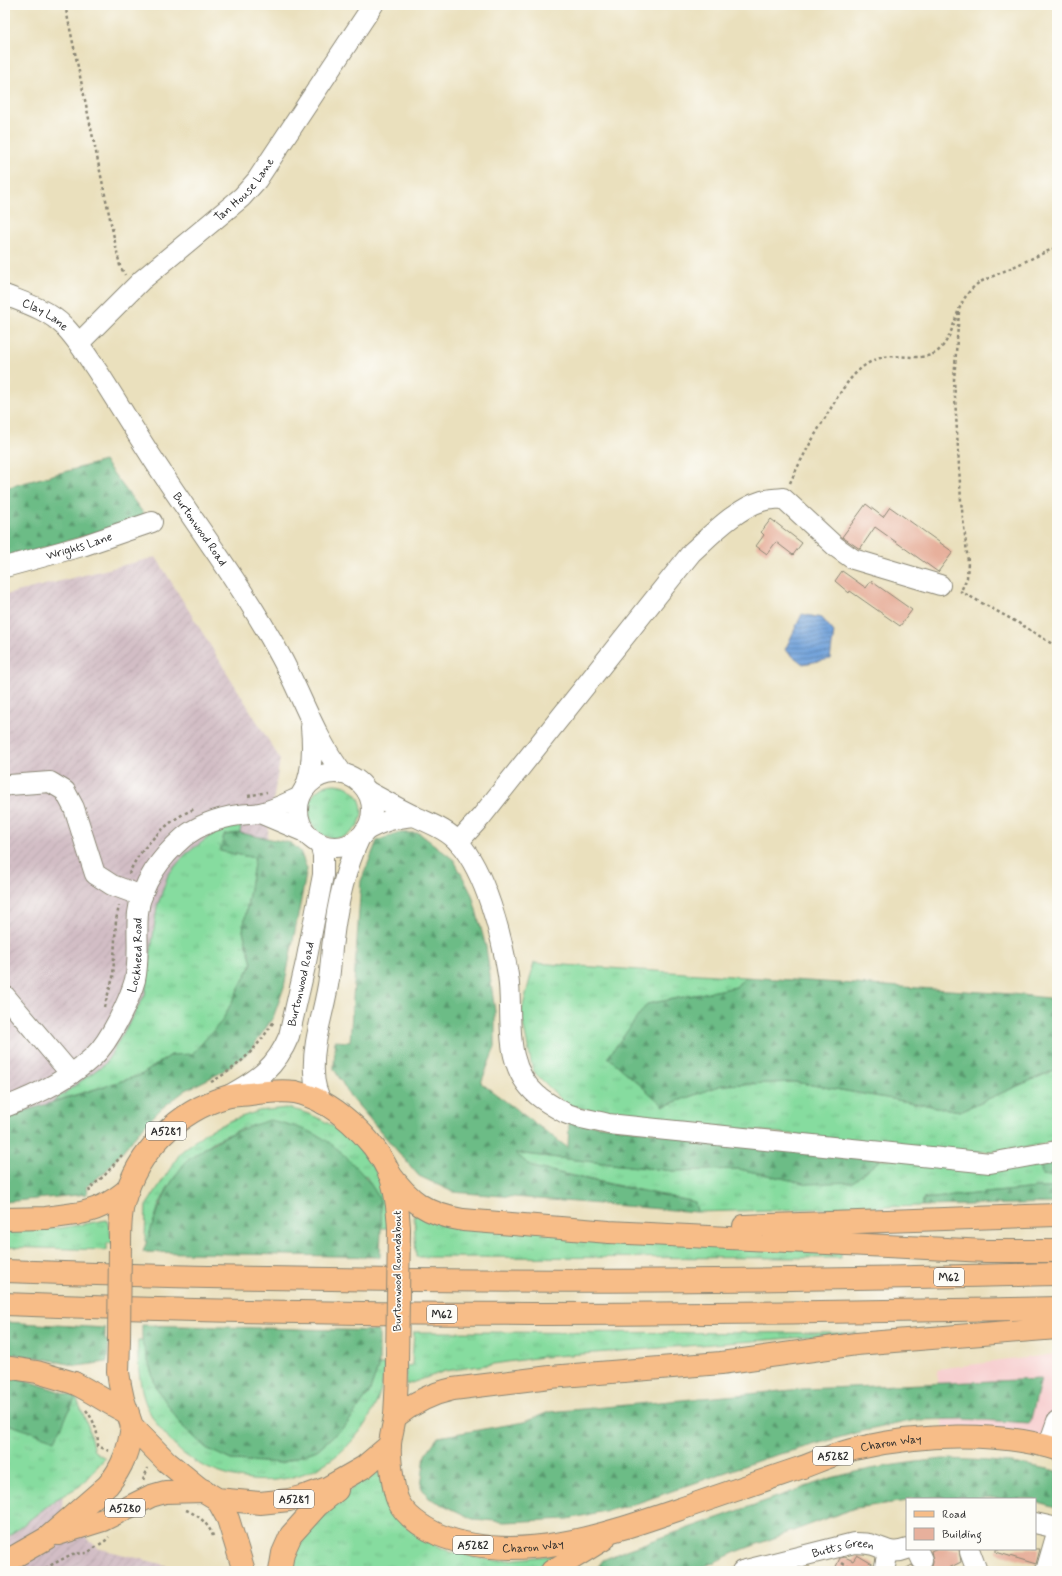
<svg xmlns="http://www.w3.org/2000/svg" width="1062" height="1576" viewBox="0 0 1062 1576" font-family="Mynerve,sans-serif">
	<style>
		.built { fill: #f7cfd0 }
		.industrial { fill: url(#industrial-furrows) }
		.grass { fill: url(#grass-tufts); stroke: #588465 }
		.forest { fill: url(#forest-firs); stroke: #4c7458 }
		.water { fill: url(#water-rules); stroke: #4d6682 }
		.building { fill: #e7b09c }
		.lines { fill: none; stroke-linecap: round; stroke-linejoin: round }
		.minor-tunnel { stroke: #c4bca0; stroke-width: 20; stroke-dasharray: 20 10; stroke-linecap: butt }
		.minor-casing { stroke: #8a8674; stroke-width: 22 }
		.major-casing { stroke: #8a8674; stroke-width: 24 }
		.highway-casing { stroke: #8a8674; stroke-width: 24 }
		.path { stroke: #8a8674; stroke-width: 2.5; stroke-dasharray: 3 3; stroke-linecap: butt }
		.minor { stroke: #fff; stroke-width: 20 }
		.major { stroke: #f7bd88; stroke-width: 22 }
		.highway { stroke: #f7bd88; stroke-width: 22 }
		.major-bridge-casing { stroke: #8a8674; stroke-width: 24; stroke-linecap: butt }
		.major-bridge { stroke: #f7bd88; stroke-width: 22 }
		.labels { text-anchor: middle; stroke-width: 3.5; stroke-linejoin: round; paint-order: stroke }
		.shield { fill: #fdfcf7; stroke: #6a6a68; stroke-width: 1 }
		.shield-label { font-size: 11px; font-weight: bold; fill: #2b2b2b }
		.street-label { font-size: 12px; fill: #2b2b2b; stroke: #fdfcf7 }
	</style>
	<defs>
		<pattern id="industrial-furrows" width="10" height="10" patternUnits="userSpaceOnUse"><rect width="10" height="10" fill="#d2bdc5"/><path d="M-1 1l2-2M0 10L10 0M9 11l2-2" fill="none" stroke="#b4a3a9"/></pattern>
		<pattern id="grass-tufts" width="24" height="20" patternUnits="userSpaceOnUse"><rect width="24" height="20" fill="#86dc9f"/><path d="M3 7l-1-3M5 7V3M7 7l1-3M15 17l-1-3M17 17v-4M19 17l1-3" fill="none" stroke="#74bd89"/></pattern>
		<pattern id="forest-firs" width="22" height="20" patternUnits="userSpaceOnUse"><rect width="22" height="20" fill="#6cbc86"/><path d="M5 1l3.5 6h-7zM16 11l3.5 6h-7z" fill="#59996e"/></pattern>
		<pattern id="water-rules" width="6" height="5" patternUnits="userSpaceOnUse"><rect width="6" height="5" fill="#6fa0d9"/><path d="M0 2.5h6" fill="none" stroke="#5b83b0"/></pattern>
	</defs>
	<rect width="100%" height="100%" fill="#fdfcf7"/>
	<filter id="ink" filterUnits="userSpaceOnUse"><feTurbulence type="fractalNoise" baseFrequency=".025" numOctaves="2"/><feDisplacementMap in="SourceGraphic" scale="8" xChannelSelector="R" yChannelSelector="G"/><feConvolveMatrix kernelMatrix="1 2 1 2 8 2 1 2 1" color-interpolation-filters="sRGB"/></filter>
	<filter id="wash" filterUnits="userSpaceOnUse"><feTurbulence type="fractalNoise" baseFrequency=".012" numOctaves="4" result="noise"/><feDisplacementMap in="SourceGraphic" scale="16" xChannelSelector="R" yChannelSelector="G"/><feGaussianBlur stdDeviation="0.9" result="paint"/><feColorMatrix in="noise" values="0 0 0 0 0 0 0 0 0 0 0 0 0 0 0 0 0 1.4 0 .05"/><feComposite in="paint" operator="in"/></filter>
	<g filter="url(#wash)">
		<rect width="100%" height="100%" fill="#eae0bd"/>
		<!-- built -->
		<path class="built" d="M1057,1354V1446L943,1430L937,1369Z"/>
		<!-- industrial -->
		<path class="industrial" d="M156,557L280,759L247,963L183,1015L75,1121L5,1140V595Z
			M5,1423L63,1478L62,1512L97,1548L173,1567L175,1571H5Z"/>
		<!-- grass -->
		<path class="grass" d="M308 811a27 27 0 1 1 54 0a27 27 0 1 1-54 0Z
			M241,822L240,833L224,835L220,851L255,858L243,931L252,963L222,1021L192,1055H171L141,1075L52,1102L106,1063L145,995L157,907L168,875L186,854L213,834L225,826Z
			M534,963L745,977L736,987L647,1004L664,1106L722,1085L795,1082L960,1111L1057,1069V1141L1019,1149L966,1153L613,1115L567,1105L533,1071L521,1014Z
			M286,1108C330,1115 368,1148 384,1189C389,1201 389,1216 392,1228H380V1201L366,1176L243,1128L214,1141L185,1163L168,1187L159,1205L147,1242L145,1241L146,1206L181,1152L206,1132L232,1120L259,1111Z
			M514,1153L673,1171L739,1169L809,1184L881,1159L1040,1161L1042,1175L1057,1177V1188H1037L923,1199V1206L697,1212L695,1202L532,1167Z
			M414,1213L841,1250V1258L416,1257Z
			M107,1220L113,1243H107V1250L5,1247V1227L61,1228Z
			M414,1332L857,1333L542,1357L445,1371L406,1385L407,1366L412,1365Z
			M138,1341H142L156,1387L206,1448L231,1460L281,1463L317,1450L347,1424L369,1393L379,1365H385C383,1381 380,1397 372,1412C345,1465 288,1492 230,1476C205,1469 183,1458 167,1437C157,1425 147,1411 143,1395C139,1377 137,1360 138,1341Z
			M76,1397L88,1426L94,1451L105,1458L80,1486L55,1500L5,1539V1423L55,1439Z
			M378,1464L387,1504L394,1516L418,1536L450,1552L498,1561L556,1555L531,1571H291L297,1548L304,1536L315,1524Z"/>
		<!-- forest -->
		<path class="forest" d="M104,461L147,518L5,559V488Z
			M240,833L291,843L300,851L307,869L284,987L273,1018L249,1052L220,1073L186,1090L162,1108L140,1130L106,1171L86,1187L87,1194L5,1202V1117L141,1075L171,1055L192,1054L222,1021L252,963L243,931L255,858L220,851L224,835Z
			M397,833H419L454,860L472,895L486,947L495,1012V1047L481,1083L568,1148L569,1122L881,1159L853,1182L809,1184L739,1169L673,1171L515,1153L532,1167L617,1186L695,1202L697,1212L453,1192L419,1176L350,1096L334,1069L335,1041L350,1042L361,881L377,841Z
			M745,977L1012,994L1057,999V1069L960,1111L795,1082L722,1085L664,1106L608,1057L647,1004L736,987Z
			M270,1120C287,1124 303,1128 319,1136C336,1144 376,1184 380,1202C383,1218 380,1241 380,1257L143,1252C154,1221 163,1190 184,1164C188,1159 194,1156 198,1153C221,1136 243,1128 270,1120Z
			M1057,1156V1177L1042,1175L1040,1161Z
			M1037,1188H1057V1203L923,1206V1199Z
			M5,1322L105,1328V1340L109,1341L107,1362L77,1366L46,1359L5,1353Z
			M142,1325L379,1331V1365L369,1393L347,1424L317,1450L281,1463L231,1460L206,1448L181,1425L156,1387L142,1341Z
			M5,1373L76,1397L55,1440L5,1423Z
			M1041,1379L1030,1423L964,1419L915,1420L859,1432L766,1458L632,1505L568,1519L505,1522L473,1519L429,1498L421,1487L425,1455L438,1437L524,1422L549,1412L803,1389Z
			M943,1459C982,1460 1019,1462 1057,1471V1508L1035,1502V1499L936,1497L907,1499V1501L855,1508L736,1552L695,1571H595L603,1560L626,1550L831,1478C869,1468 904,1463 943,1459Z"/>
		<!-- water -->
		<path class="water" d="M802,614L822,618L834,632L830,659L803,664L785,650Z"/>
		<g id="blocks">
			<!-- building -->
			<path class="building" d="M866,504L883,517L890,507L953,552L938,572L875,527L860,549L842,537Z
				M771,519L802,543L793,555L776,542L767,554L756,546L764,535L761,532Z
				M842,571L866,588L871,581L912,610L900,626L850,591L849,593L835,581Z
				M935,1549H959L961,1562L943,1571H924L932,1566L933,1561L931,1551Z
				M996,1549H1040L1036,1564L996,1552Z
				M857,1555L874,1565L873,1571H834L840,1558L845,1557L853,1561Z
				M912,1565L915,1569L920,1571H901Z"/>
		</g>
	</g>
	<g filter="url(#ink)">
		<use href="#blocks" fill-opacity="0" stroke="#8a8674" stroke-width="1"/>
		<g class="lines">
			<!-- minor-tunnel -->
			<path class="minor-tunnel" d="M800,1567L801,1571"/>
			<defs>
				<g id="minor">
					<path id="s1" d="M5,295C25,303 48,310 64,326C77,339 87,356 98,372C116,400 133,428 151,456C194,523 243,586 281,657C302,696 315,738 343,774"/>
					<path id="s2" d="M79,343L142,280L242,197L257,180L373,5"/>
					<path id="s3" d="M5,567L82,546L152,522"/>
					<circle cx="335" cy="810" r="37"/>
					<path d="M5,786L9,785L50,782L65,791L74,808L95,874L112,885L142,896"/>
					<path d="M305,788C313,769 313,748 311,727"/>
					<path d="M367,791C382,799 397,808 412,815C428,823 447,829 459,843C485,872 502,936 508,975C514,1015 501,1064 537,1095C544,1101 556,1108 565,1113C578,1119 595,1120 608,1124L990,1163L1057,1151"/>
					<path d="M260,813L305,832"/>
					<path d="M365,831C383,821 394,818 414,816"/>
					<path d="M458,842L481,817L692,552C712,534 736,509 762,501C768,499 777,499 783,498L836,547L853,559L940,585"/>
					<path d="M5,996L71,1074"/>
					<path id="s4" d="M228,1096C257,1080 276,1068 289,1036L306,962L323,875V855L320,844"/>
					<path d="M323,1104C317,1094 314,1084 314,1072C312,1042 325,1009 329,979C331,966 331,953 333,940C337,905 345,869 360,837"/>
					<path id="s5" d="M5,1107C37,1095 69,1079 94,1056C110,1041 129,1001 135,980C140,958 136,935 138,913C141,883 162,856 184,837C200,824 219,818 239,815C246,814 254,814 260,813C274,810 287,803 300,797"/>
					<path d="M1048,1447L1057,1421"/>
					<path d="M1035,1523L1057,1528"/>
					<path d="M917,1549L922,1560"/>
					<path d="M970,1552L977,1571"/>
					<path id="s6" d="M742,1571L854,1543C860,1543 866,1543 873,1545C886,1549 892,1555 907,1549"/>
					<path d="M884,1571L888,1551"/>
					<path d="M1046,1571L1057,1533"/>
				</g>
				<g id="major">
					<path d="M75,1214C95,1211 112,1203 128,1189"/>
					<path d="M120,1243C120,1229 120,1214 124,1201C137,1152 178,1111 226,1097C233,1095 242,1095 250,1094C264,1092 280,1090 295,1092C333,1100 373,1138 389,1172C396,1189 398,1210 399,1229"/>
					<path d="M119,1341L118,1372L120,1385L123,1399L132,1426L167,1462L199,1488L217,1499L260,1503L289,1500L308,1495L327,1488L364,1467L390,1445"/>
					<path id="s7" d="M397,1365C397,1382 396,1399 395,1415C394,1425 391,1434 390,1444C389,1456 393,1490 398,1501C406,1517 424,1528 439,1535C518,1567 610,1533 686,1507C724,1494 762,1481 800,1468C819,1461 839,1452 859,1448C920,1434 997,1431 1057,1449"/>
					<path d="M74,1383C93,1392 109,1404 128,1413"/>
					<path d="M217,1499L228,1519L244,1571"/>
					<path d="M58,1534L103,1520L151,1496L165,1492L205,1491"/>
					<path d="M5,1562L47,1538L108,1485C123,1467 129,1449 132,1426"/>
					<path d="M280,1571L283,1553L291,1535L318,1505L337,1490"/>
					<path d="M552,1571L604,1539"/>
				</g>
				<path id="highway" d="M389,1173C410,1202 427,1214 463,1220L609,1232L986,1251H1057
					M5,1219L46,1218L75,1214
					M744,1226L1057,1215
					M5,1271C356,1284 706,1283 1057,1274
					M5,1304C355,1318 706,1315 1057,1308
					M5,1367L37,1372L74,1383
					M395,1417C413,1403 430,1394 453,1389L550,1377L721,1363L856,1344L1057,1328"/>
			</defs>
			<!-- minor casing -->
			<use href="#minor" class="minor-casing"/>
			<!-- major casing -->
			<use href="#major" class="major-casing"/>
			<!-- highway casing -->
			<use href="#highway" class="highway-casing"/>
			<!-- path -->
			<path class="path" d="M65,5L120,266L125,275
				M959,312L954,380L961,501L968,562L967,578L961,591
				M790,483C801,459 814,436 828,413C837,398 845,383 858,371C865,364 875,359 884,357C901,354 925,362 938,351C959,332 952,301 980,282L1057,247
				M960,591L1022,625L1057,647
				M248,796L267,792
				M129,874C137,851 171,816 195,809
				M104,1007L113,978L116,920L119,906
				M211,1082C239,1067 258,1047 274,1021
				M90,1192L89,1189L105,1175L122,1155
				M86,1410C95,1422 98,1432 98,1446L109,1451
				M143,1480L148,1468
				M186,1510C198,1515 208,1523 213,1536
				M842,1563L855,1571
				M40,1571L72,1554L87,1553L105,1541L109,1537"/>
			<!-- minor -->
			<use href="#minor" class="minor"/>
			<!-- major -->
			<use href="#major" class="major"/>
			<!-- highway -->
			<use href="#highway" class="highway"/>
			<defs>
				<path id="major-bridge" d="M119,1341L120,1243
					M397,1365L399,1229"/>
			</defs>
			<!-- major-bridge casing -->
			<use href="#major-bridge" class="major-bridge-casing"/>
			<!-- major-bridge -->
			<use href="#major-bridge" class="major-bridge"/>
		</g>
	</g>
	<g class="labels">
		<!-- shield labels -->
		<g class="shield">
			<rect x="146" y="1122" width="40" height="18" rx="3"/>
			<rect x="934" y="1268" width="30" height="18" rx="3"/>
			<rect x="427" y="1305" width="30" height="18" rx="3"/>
			<rect x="813" y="1447" width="40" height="18" rx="3"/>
			<rect x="274" y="1490" width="40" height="18" rx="3"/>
			<rect x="105" y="1499" width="40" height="18" rx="3"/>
			<rect x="453" y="1536" width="40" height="18" rx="3"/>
		</g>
		<g class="shield-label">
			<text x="166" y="1135">A5281</text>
			<text x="949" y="1281">M62</text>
			<text x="442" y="1318">M62</text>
			<text x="833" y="1460">A5282</text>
			<text x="294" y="1503">A5281</text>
			<text x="125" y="1512">A5280</text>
			<text x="473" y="1549">A5282</text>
		</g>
		<!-- street labels -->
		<g class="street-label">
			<text dy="4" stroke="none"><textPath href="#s2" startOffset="226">Tan House Lane</textPath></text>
			<text dy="4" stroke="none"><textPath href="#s1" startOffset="45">Clay Lane</textPath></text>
			<text dy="4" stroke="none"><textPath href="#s1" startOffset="312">Burtonwood Road</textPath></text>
			<text dy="4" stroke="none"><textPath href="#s3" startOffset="77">Wrights Lane</textPath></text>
			<text dy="4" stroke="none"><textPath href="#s5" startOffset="215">Lockheed Road</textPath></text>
			<text dy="4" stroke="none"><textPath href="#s4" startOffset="141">Burtonwood Road</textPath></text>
			<text transform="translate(397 1271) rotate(-90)" y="4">Burtonwood Roundabout</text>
			<text dy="4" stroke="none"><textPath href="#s7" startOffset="661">Charon Way</textPath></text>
			<text dy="4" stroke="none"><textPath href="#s7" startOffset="287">Charon Way</textPath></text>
			<text dy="4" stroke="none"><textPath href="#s6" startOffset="104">Butts Green</textPath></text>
		</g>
	</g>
	<!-- margin -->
	<rect width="1062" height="1576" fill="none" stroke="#fdfcf7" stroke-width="20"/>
	<!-- legend -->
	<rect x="906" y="1498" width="130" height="52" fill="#fdfcf7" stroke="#a9a8a5"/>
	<rect x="914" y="1511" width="20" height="6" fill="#f7bd88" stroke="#a9a8a5"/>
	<text x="942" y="1518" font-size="12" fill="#2b2b2b">Road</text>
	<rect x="914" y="1528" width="20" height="12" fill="#e7b09c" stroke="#a9a8a5"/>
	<text x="942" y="1538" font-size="12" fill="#2b2b2b">Building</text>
</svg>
